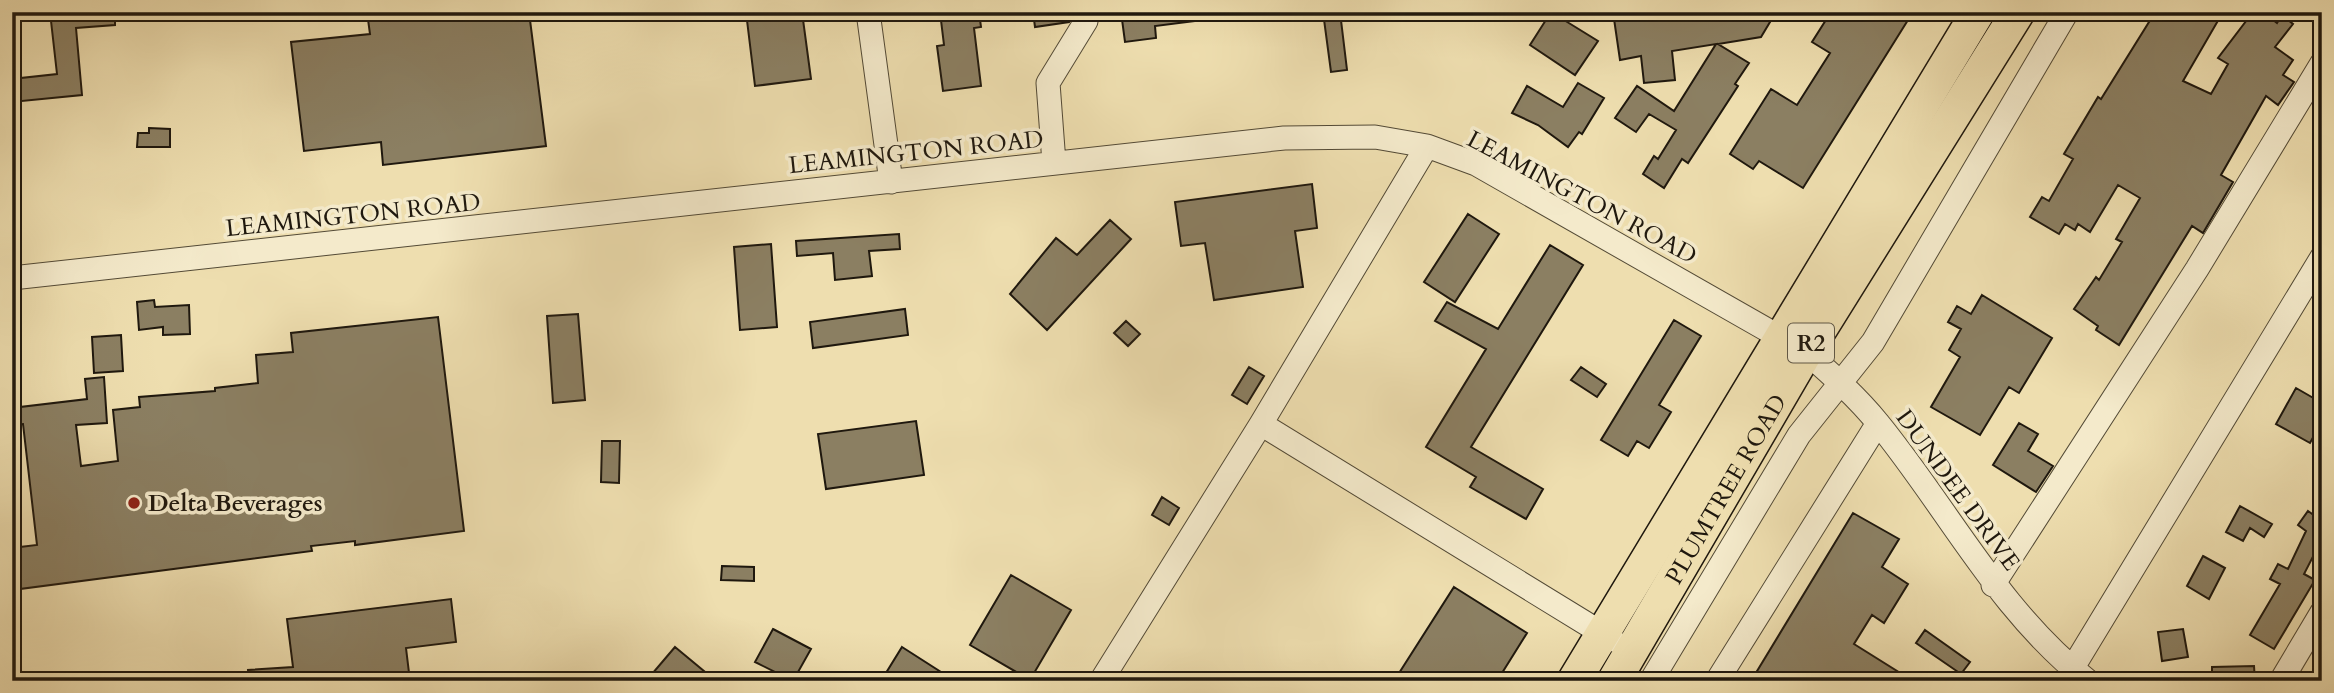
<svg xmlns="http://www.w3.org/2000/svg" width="2334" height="693" viewBox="0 0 2334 693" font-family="Cardo,serif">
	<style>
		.building { fill: #8b7f62; stroke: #1f180e; stroke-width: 2 }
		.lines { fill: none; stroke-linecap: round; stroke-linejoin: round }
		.minor-casing { stroke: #534a36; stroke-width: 25 }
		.highway-casing { stroke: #1f180e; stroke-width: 36 }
		.minor { stroke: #f4eacb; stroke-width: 23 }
		.highway { stroke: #eedeaf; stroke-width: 33 }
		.poi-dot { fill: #8f2418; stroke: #f4eacb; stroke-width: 2.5 }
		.labels { text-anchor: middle; stroke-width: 7; stroke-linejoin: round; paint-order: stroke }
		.shield { fill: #f4eacb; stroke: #5f5747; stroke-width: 2 }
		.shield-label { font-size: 23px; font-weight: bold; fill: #1f180e }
		.street-label { font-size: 24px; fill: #1f180e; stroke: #f4eacb }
		.poi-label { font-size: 24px; font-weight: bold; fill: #1f180e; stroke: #f4eacb; text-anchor: start }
	</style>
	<rect width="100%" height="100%" fill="#eedeaf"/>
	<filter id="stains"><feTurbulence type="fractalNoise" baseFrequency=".00286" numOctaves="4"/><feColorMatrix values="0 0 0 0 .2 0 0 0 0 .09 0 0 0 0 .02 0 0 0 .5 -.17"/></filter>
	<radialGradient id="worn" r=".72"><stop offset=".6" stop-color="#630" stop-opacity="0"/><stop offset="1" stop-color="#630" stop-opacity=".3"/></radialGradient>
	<!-- building -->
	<path class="building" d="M50,12H115V25L76,28L82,95L12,102V79L57,74Z
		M367,12H529L546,146L383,165L381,142L304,151L291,42L370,34Z
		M746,12H802L811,79L755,86Z
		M940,12H979L981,27L974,28L981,86L943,91L937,46L944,45Z
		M1033,12H1073L1069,22L1035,27Z
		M1121,12H1194V21L1155,26L1156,38L1125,42Z
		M1323,12H1340L1347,70L1331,72Z
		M1551,12L1598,41L1575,75L1530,45Z
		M1613,12H1776L1761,37L1718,44L1749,63L1735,84L1738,86L1688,163L1682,159L1664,188L1643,174L1654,156L1658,159L1676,130L1649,114L1636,132L1615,118L1637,86L1674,111L1716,44L1672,51L1675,80L1644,83L1641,56L1620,60Z
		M1831,12H1913L1803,188L1759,161L1753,169L1730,154L1771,89L1797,105L1830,53L1812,42Z
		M2134,12H2223L2183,81L2211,94L2228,64L2218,58L2253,12H2263L2277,23L2282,15L2293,24L2275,47L2293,60L2283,75L2294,82L2278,105L2266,96L2221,175L2233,182L2203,233L2192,226L2119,345L2096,330L2098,326L2074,309L2096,277L2099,280L2122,242L2116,239L2140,198L2118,185L2090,232L2078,224L2075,230L2065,224L2059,234L2030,217L2042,197L2049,201L2073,159L2064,154L2098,97L2101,99L2149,22Z
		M1578,83L1604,98L1582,134L1579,132L1568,147L1538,125L1512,113L1527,86L1563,107Z
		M149,128L170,129V147H137L138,133H149Z
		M1312,184L1317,228L1295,231L1303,287L1214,300L1205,243L1181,246L1175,202Z
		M1468,214L1499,234L1455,302L1424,282Z
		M1110,220L1131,239L1047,330L1010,294L1056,238L1077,255Z
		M899,234L900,249L869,251L872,276L835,280L833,253L797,256L796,241Z
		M771,244L777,327L740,330L734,247Z
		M1550,245L1583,265L1471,447L1543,489L1526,519L1470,487L1476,477L1426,447L1486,349L1435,321L1447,302L1498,329Z
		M1982,295L2052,338L2019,393L2009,387L1980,435L1931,407L1960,357L1949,350L1961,329L1948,322L1957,306L1971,314Z
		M154,300L155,307L189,305L190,334L163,335V327L139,330L137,302Z
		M905,309L908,335L813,348L810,322Z
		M578,314L585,400L553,403L547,316Z
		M438,317L464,531L355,545V541L311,546L312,551L12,590V548L37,545L23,424L12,425V408L87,399L85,379L104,377L107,423L76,425L81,466L118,461L113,410L140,407L139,397L215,391V388L258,383L256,355L293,352L291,333Z
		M1674,320L1701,336L1659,405L1671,412L1649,448L1637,441L1628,456L1601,440Z
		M1126,321L1140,334L1128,346L1114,333Z
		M121,335L123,371L94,373L92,337Z
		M1249,367L1264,376L1247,404L1232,395Z
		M1581,367L1606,384L1597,397L1571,380Z
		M2296,388L2322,403V421L2310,443L2276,424Z
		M916,421L924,475L826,489L818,434Z
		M2019,423L2038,434L2028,451L2053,466L2036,492L1993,465Z
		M602,441H620L619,483L601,482Z
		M1162,497L1179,508L1169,525L1152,515Z
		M2240,506L2272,524L2264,537L2250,528L2243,541L2226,532Z
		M2308,511L2322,521V539L2304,574L2315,580L2274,649L2250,635L2280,584L2270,579L2278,564L2288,569L2306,531L2298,525Z
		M1853,513L1899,539L1882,567L1908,584L1884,623L1872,615L1854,644L1913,681H1751Z
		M2203,556L2225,568L2209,599L2187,586Z
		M722,566L754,567V581L721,580Z
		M1011,575L1071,610L1030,680L970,645Z
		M1454,587L1527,633L1497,681H1394Z
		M451,599L456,642L406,648L410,681H249L248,670L293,667L287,619Z
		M773,629L811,649L793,681L755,662Z
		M2183,629L2188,657L2162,661L2158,632Z
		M1925,630L1970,662L1961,674L1916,643Z
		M675,647L716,681H646Z
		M902,647L955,681H881Z
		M2254,666L2255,681H2212V667Z"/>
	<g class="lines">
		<defs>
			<path id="minor" d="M868,12L891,182
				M1054,163L1048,83L1086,21L1087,12
				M12,278L1284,138L1375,137L1427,146L1476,164L1806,352C1831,374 1857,397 1878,423C1949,510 1998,610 2088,681
				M1261,424L1613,640
				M1993,585L2197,269L2322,63
				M2072,669L2322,257
				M1101,681L1261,424L1427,146
				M1651,681L1799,435L1873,342L2067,12
				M1717,681L1878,423
				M2281,681L2322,612"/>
			<g id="highway">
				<path d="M1574,681L1978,12"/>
				<path id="s1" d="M1614,681L1806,352L2018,12"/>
			</g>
		</defs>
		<!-- minor casing -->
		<use href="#minor" class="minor-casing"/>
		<!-- highway casing -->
		<use href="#highway" class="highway-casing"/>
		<!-- minor -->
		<use href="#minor" class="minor"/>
		<!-- highway -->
		<use href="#highway" class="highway"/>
	</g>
	<!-- markers -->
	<circle class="poi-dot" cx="134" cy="503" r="7"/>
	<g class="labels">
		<!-- shield labels -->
		<rect class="shield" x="1788" y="323.5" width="46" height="39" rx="5"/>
		<g class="shield-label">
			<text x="1811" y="351">R2</text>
		</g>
		<!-- street labels -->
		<g class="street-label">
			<text transform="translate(916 152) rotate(-6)" y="8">LEAMINGTON ROAD</text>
			<text transform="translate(1582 197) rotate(28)" y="8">LEAMINGTON ROAD</text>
			<text transform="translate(353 215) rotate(-6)" y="8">LEAMINGTON ROAD</text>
			<text dy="8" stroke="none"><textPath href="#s1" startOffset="222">PLUMTREE ROAD</textPath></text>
			<text transform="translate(1958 490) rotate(54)" y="8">DUNDEE DRIVE</text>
		</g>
		<!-- poi labels -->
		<g class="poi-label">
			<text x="148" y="511">Delta Beverages</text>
		</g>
	</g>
	<!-- margin -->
	<rect width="2334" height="693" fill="none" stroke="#eedeaf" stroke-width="42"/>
	<rect x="14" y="14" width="2306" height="665" fill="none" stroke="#1f180e" stroke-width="3.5"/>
	<rect x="21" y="21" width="2292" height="651" fill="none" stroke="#1f180e" stroke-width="2"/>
	<rect width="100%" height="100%" filter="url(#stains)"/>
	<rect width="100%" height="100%" fill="url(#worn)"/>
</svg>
